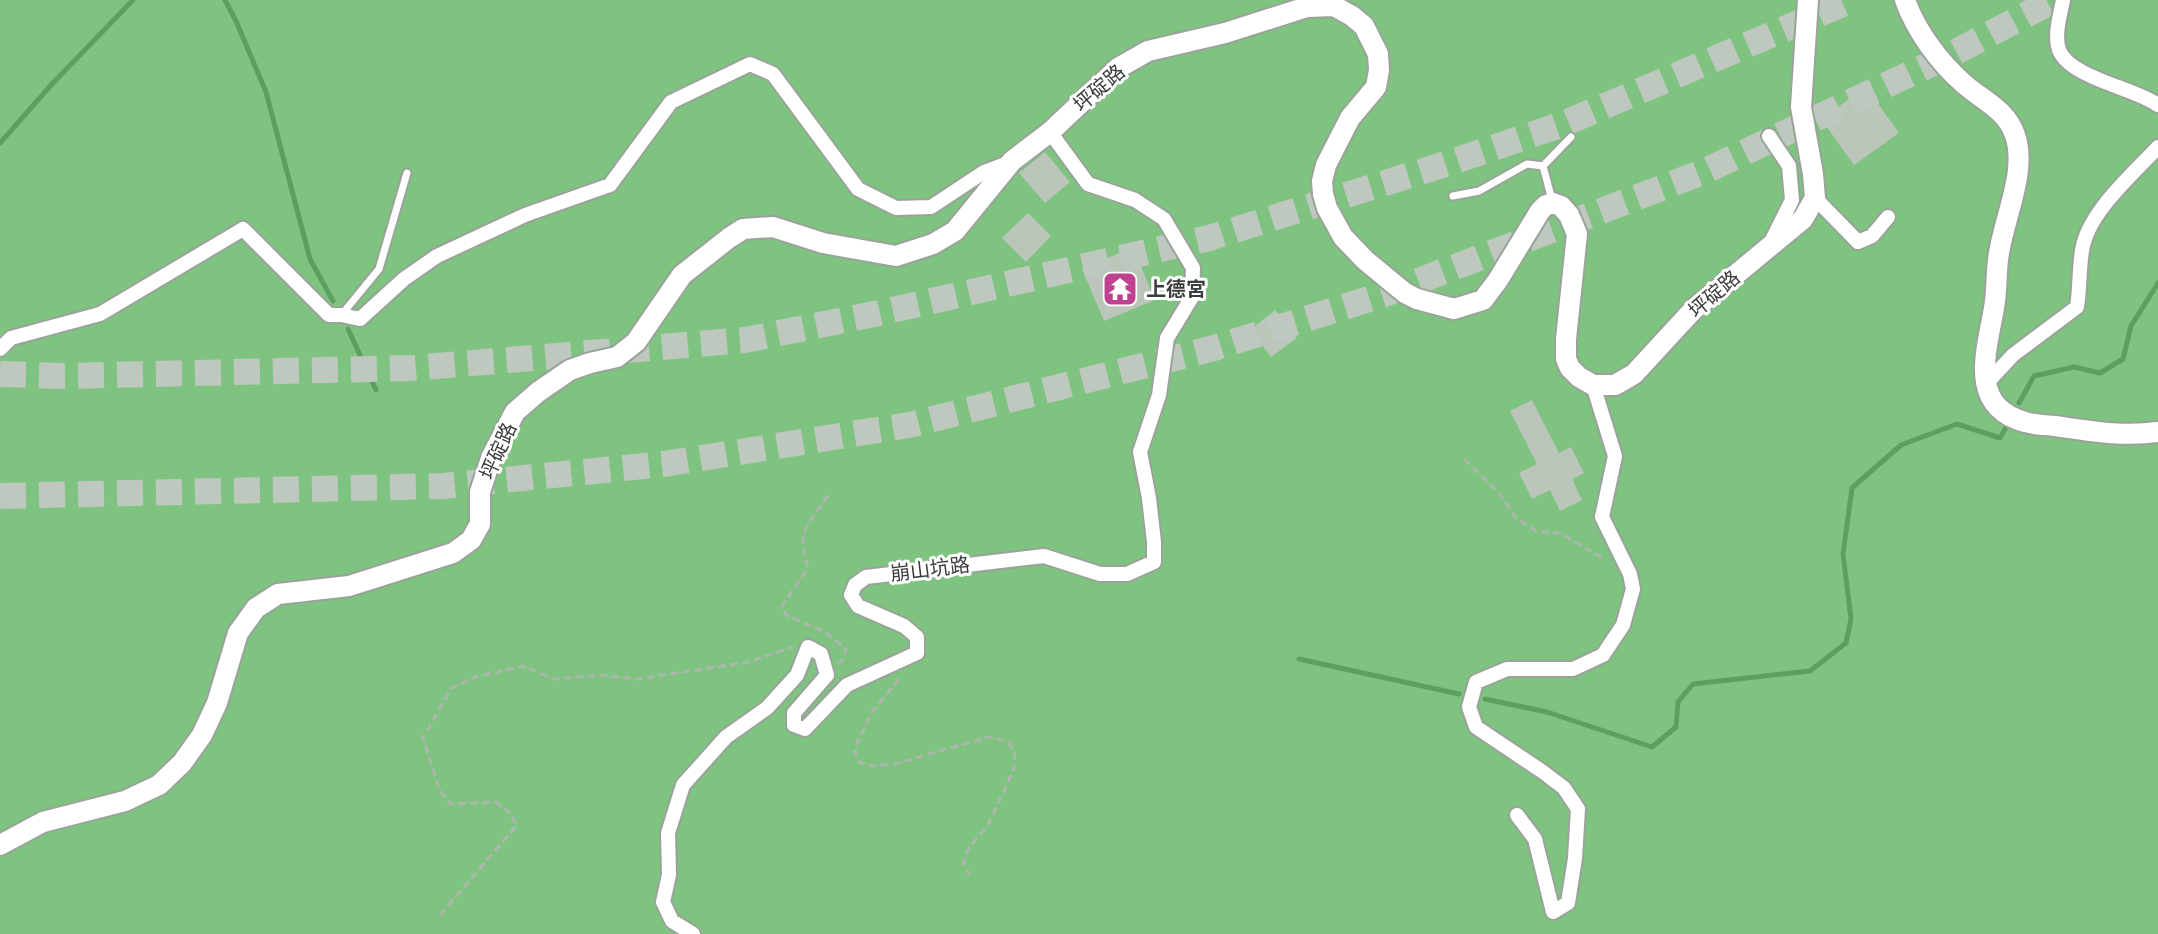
<svg xmlns="http://www.w3.org/2000/svg" width="2158" height="934" viewBox="0 0 2158 934" font-family="Lato,'Noto Sans TC',sans-serif">
	<style>
		.forest { fill: #7fc380 }
		.lines { fill: none; stroke-linecap: round; stroke-linejoin: round }
		.stream { stroke: #5d9f5e; stroke-width: 5 }
		.building { fill: #bbc5ba }
		.motorway-tunnel { stroke: #bfc8bf; stroke-width: 26; stroke-dasharray: 26 13; stroke-linecap: butt }
		.service-casing { stroke: #99a399; stroke-width: 11 }
		.minor-casing { stroke: #99a399; stroke-width: 18 }
		.secondary-casing { stroke: #99a399; stroke-width: 24 }
		.path { stroke: #adb6ad; stroke-width: 3; stroke-dasharray: 8 4; stroke-linecap: butt }
		.service { stroke: #fff; stroke-width: 7 }
		.minor { stroke: #fff; stroke-width: 14 }
		.secondary { stroke: #fff; stroke-width: 20 }
		.labels { text-anchor: middle; stroke-width: 6; stroke-linejoin: round; paint-order: stroke }
		.street-label { font-size: 20px; fill: #3a3e3a; stroke: #fff }
		.poi-label { font-size: 20px; font-weight: bold; fill: #3a3e3a; stroke: #fff; text-anchor: start }
	</style>
	<rect width="100%" height="100%" fill="#e0ebe0"/>
	<!-- forest -->
	<path class="forest" d="M0,0H2158V934H0Z"/>
	<g class="lines">
		<!-- stream -->
		<path class="stream" d="M225,0L236,21L266,92L310,259L333,301
			M0,143L52,84L133,0
			M348,329L376,390
			M2019,403L2034,376L2074,367L2100,373L2123,359L2131,326L2158,283
			M1299,659L1459,694
			M1485,699L1547,712L1652,747L1676,727L1678,702L1693,684L1810,671L1846,643L1851,619L1843,554L1852,488L1901,445L1957,424L2000,438L2005,429"/>
	</g>
	<!-- building -->
	<path class="building" d="M1866,87L1899,133L1854,165L1821,119Z
		M1045,152L1070,182L1045,203L1019,173Z
		M1028,213L1051,236L1026,262L1002,238Z
		M1133,247L1155,300L1104,321L1082,269Z
		M1275,310L1297,338L1271,357L1250,330Z
		M1532,400L1559,453L1571,447L1584,473L1572,479L1582,500L1560,511L1550,490L1532,499L1519,473L1537,464L1510,411Z"/>
	<g class="lines">
		<!-- motorway-tunnel -->
		<path class="motorway-tunnel" d="M0,374L64,376L413,368L745,340L879,313L1209,238L1449,163L1563,124L1852,0
			M0,496L443,486L664,464L909,425L1214,348L1382,295L1703,172L1954,53L2054,0"/>
		<defs>
			<path id="service" d="M1543,166L1552,200
				M1453,196L1479,191L1527,164L1543,166L1571,137
				M343,313L379,269L407,173"/>
			<path id="minor" d="M2063,0C2060,16 2054,35 2059,50C2070,78 2135,88 2158,105
				M1769,136L1789,166L1792,200L1772,240
				M1815,198L1858,242L1872,236L1888,217
				M0,349L11,338L100,314L243,229L329,315H341L360,319L404,279L437,256L525,215L610,185L671,102L750,64L773,74L858,189L896,208L931,207L984,172L1008,163
				M1985,385L2013,355L2077,307C2080,288 2079,269 2082,251C2087,213 2133,174 2158,147
				M1517,815L1535,839L1553,912L1568,903L1575,858L1578,809L1564,788L1543,772L1476,727L1469,707L1476,682L1507,669H1573L1603,655L1623,625L1633,589L1630,574L1602,517L1615,456L1593,385
				M693,934L672,921L663,902L669,875L668,833L683,785L726,737L767,708L797,675L808,647L821,654L827,675L794,713V725L805,729L847,685L917,653V637L904,626L858,606L851,595L855,585L866,577L1044,556L1100,574H1127L1154,562V542L1149,498L1140,452L1159,395L1167,338L1192,297L1193,268L1164,219L1135,200L1088,184L1050,132"/>
			<path id="secondary" d="M1905,0C1916,31 1939,62 1964,84C1982,100 2006,109 2015,135C2028,173 2002,221 1998,260C1996,276 1997,292 1994,308C1987,350 1967,406 2025,422C2035,425 2045,425 2055,426C2090,431 2123,437 2158,432
				M0,845L43,822L125,801L159,785L182,763L202,735L217,703L238,633L256,608L278,594L349,586L453,553L471,540L480,524V492L491,458L515,412L538,392L570,370L590,363L617,357L636,342L682,275L729,238L743,229L773,227L823,243L896,256L933,244L955,231L1012,161L1050,132L1118,68L1148,51L1225,33L1307,7L1334,6L1352,16L1364,26L1378,54L1379,70L1376,87L1350,118L1326,165L1322,181L1323,194L1327,208L1343,237L1365,260L1405,293L1417,299L1454,309L1483,300L1498,280L1540,211L1546,205L1553,203L1561,206L1569,215L1577,234L1566,339V359L1570,368L1579,377L1593,385H1615L1634,374L1693,310L1803,219L1815,198L1813,174L1801,107L1808,0"/>
		</defs>
		<!-- service casing -->
		<use href="#service" class="service-casing"/>
		<!-- minor casing -->
		<use href="#minor" class="minor-casing"/>
		<!-- secondary casing -->
		<use href="#secondary" class="secondary-casing"/>
		<!-- path -->
		<path class="path" d="M1464,459L1500,494L1516,518L1536,531L1560,533L1606,560
			M828,495C807,527 796,529 808,568L782,606L786,615L825,632L846,649L843,659L838,664
			M899,679L872,712L854,749L859,762L873,766L895,764L988,737L1006,741L1015,750L1014,769L988,825L968,849L963,864L971,877
			M440,915L517,825L509,812L496,802L450,804L439,789L423,738L451,688L475,677L522,666L554,679L600,675L638,679L749,662L792,647"/>
		<!-- service -->
		<use href="#service" class="service"/>
		<!-- minor -->
		<use href="#minor" class="minor"/>
		<!-- secondary -->
		<use href="#secondary" class="secondary"/>
	</g>
	<!-- icons -->
	<defs>
		<symbol id="temple-square" viewBox="-11 -11 22 22"><rect x="-9" y="-9" width="18" height="18" rx="4" fill="#bf4290" stroke="#fff"/><path d="M0-6L5-2H3V0L6.5 2.5H4V6H1.5V3h-3V6H-4V2.5H-6.5L-3 0V-2H-5Z" fill="#fff"/></symbol>
	</defs>
	<g fill-rule="evenodd">
		<use href="#temple-square" x="1100" y="269" width="40" height="40"/>
	</g>
	<g class="labels">
		<!-- street labels -->
		<g class="street-label">
			<text transform="translate(1099 88) rotate(-41)" y="7">坪碇路</text>
			<text transform="translate(1714 294) rotate(-41)" y="7">坪碇路</text>
			<text transform="translate(498 451) rotate(-66)" y="7">坪碇路</text>
			<text transform="translate(930 569) rotate(-7)" y="7">崩山坑路</text>
		</g>
		<!-- poi labels -->
		<g class="poi-label">
			<text x="1146" y="296">上德宮</text>
		</g>
	</g>
</svg>
